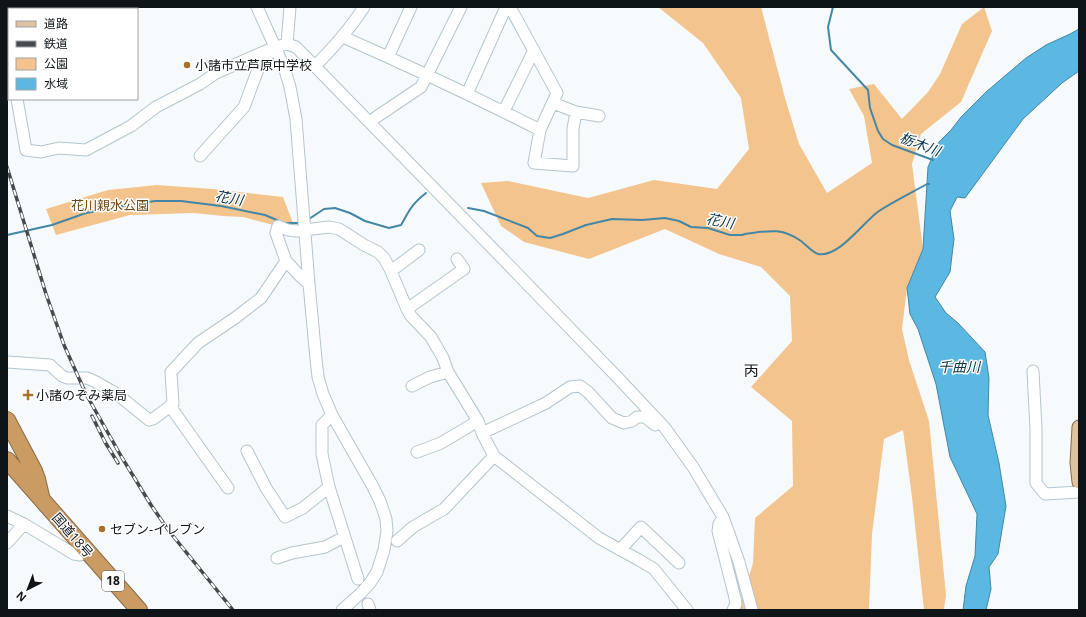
<svg xmlns="http://www.w3.org/2000/svg" width="1086" height="617" viewBox="0 0 1086 617" font-family="'Open Sans','Noto Sans JP',sans-serif">
	<style>
		.green { fill: #f3c48e }
		.water { fill: #5ab8e2; stroke: #4387a5 }
		.lines { fill: none; stroke-linecap: round; stroke-linejoin: round }
		.stream { stroke: #4387a5; stroke-width: 2 }
		.minor-casing { stroke: #b3c5cf; stroke-width: 13 }
		.major-casing { stroke: #886c48; stroke-width: 15 }
		.highway-casing { stroke: #886c48; stroke-width: 18 }
		.minor { stroke: #fff; stroke-width: 11 }
		.major { stroke: #dfc3a1; stroke-width: 13 }
		.highway { stroke: #ca9b62; stroke-width: 16 }
		.rail-casing { stroke: #454b4e; stroke-width: 3.5 }
		.rail { stroke: #fff; stroke-width: 2; stroke-dasharray: 6; stroke-linecap: butt }
		.poi-dot { fill: #a6722b; stroke: #fff; stroke-width: 1.5 }
		.labels { text-anchor: middle; stroke-width: 3; stroke-linejoin: round; paint-order: stroke }
		.shield { fill: #fff; stroke: #565b5d; stroke-width: 1 }
		.shield-label { font-size: 12px; font-weight: bold; fill: #0e1518 }
		.poi-label { font-size: 13px; fill: #0e1518; stroke: #fff; text-anchor: start }
		.park-label { font-size: 13px; fill: #6c4612; stroke: #fff }
		.street-label { font-size: 13px; fill: #0e1518; stroke: #fff }
		.water-label { font-size: 14px; font-style: italic; fill: #073344; stroke: #fff }
		.quarter-label { font-size: 15px; fill: #0e1518; stroke: #fff }
	</style>
	<rect width="100%" height="100%" fill="#f7fafc"/>
	<!-- green -->
	<path class="green" d="M658,7H761L785,98L799,144L827,193L872,163L864,116L849,89L874,84L902,119L928,92L940,74L962,24L984,7L992,31L961,102L921,134L912,164L923,249L907,288L902,329L909,360L929,421L946,595L944,610H924L912,497L903,430L884,439L872,534L869,610H739L753,563L755,518L793,486L792,421L751,387L792,341L790,296L761,267L719,254L665,229L589,259L524,242L501,226L481,183L508,181L588,198L654,180L717,189L749,149L741,98L703,43Z
		M157,185L213,189L283,197L296,231L243,217L223,216L194,213L130,215L56,235L46,209L108,190Z"/>
	<!-- water -->
	<path class="water" d="M1079,29V71L1062,83L1023,119L965,198L957,197L950,211L954,239L950,272L935,297L946,313L958,323L985,352L989,378L988,415L999,463L1006,506L998,554L989,567L991,589L986,610H963L966,586L975,556L977,514L950,457L936,384L918,329L910,314L907,288L923,249L928,167L939,142L951,130L961,117L986,92L1026,58L1046,45L1070,34Z"/>
	<g class="lines">
		<!-- stream -->
		<path class="stream" d="M833,7L828,27L831,50L868,90L870,108L878,131L883,139L892,145L933,160
			M468,208L484,211L528,228L537,236L550,238L563,234L586,225L612,219L642,220L665,218L679,221L691,227L708,228L730,235H742L745,234C768,231 781,227 801,241C806,245 812,252 818,254C839,258 863,222 879,211C894,201 911,193 927,184H929
			M309,219L324,209L335,208L350,213L365,221L389,228L401,225C410,209 412,204 426,193
			M283,223H297L301,222
			M7,235L52,225L86,213L122,206L155,201H181L221,206L265,215L279,221"/>
		<defs>
			<path id="minor" d="M257,7L284,67L290,87L296,119L309,284L316,359L318,377L323,394L332,415L372,485L380,501L386,519L387,531L384,550L377,572L370,583L361,593L342,610
				M510,7L557,93L540,130L534,163L573,166V129L576,112
				M343,37C409,66 475,97 540,130
				M287,44L290,7
				M7,45L9,56
				M388,57L411,7
				M315,66C333,48 350,29 364,7
				M467,94L506,7
				M17,99L26,150L41,152L59,148L86,150L131,126L156,107L200,84L216,73L275,47L287,44L296,47L501,257L620,380L665,428L693,467L723,517L739,562L752,610
				M553,103L576,112L599,116
				M504,111L534,50
				M369,122L421,87L461,7
				M200,156L244,107L260,64L272,50
				M391,271L419,250
				M309,284L300,276L286,261L276,233L278,226L288,230L296,231L329,227L339,229L364,245L378,252L384,258L390,269L407,309L411,316L431,337L443,358L448,372L478,421L482,433L494,456L599,538L639,560L654,569L687,610
				M407,309L464,269L457,259
				M7,362L50,365L62,376L67,378H87L96,382L117,394L149,420L153,419L173,404L171,372L198,343L235,318L261,298L286,261
				M1033,371L1036,429V483L1045,494L1079,492
				M412,386L430,377L448,372
				M170,406L228,488
				M332,415L322,425V454L329,487L358,579
				M482,433L546,403L570,387L580,386L588,392L612,418L624,423L632,421L637,417H645L655,425
				M247,451L266,488L285,517L303,508L329,487
				M417,452L441,443L478,421
				M7,516L24,524L74,554L80,555L87,552
				M723,517L719,524L718,531L735,598L736,604L733,610
				M397,541L413,527L444,509L494,456
				M7,543L24,524
				M620,550L641,527L679,563
				M277,558L292,553L325,547L344,537
				M368,604L370,610"/>
			<path id="major" d="M1079,427L1077,463L1079,482"/>
			<path id="highway" d="M7,420L34,471L37,479L41,496
				M7,460L139,610"/>
		</defs>
		<!-- minor casing -->
		<use href="#minor" class="minor-casing"/>
		<!-- major casing -->
		<use href="#major" class="major-casing"/>
		<!-- highway casing -->
		<use href="#highway" class="highway-casing"/>
		<!-- minor -->
		<use href="#minor" class="minor"/>
		<!-- major -->
		<use href="#major" class="major"/>
		<!-- highway -->
		<use href="#highway" class="highway"/>
		<defs>
			<path id="rail" d="M7,167L46,294L64,345L86,394L121,456L151,505L169,531L233,610
				M92,416L105,442L118,463"/>
		</defs>
		<!-- rail casing -->
		<use href="#rail" class="rail-casing"/>
		<!-- rail -->
		<use href="#rail" class="rail"/>
	</g>
	<!-- markers -->
	<g class="poi-dot">
		<circle cx="187" cy="65" r="4"/>
		<path d="M26 389h4v4h4v4h-4v4h-4v-4h-4v-4h4z"/>
		<circle cx="102" cy="529" r="4"/>
	</g>
	<g class="labels">
		<!-- shield labels -->
		<rect class="shield" x="102" y="571" width="22" height="20" rx="3"/>
		<g class="shield-label">
			<text x="113" y="585">18</text>
		</g>
		<!-- poi labels -->
		<g class="poi-label">
			<text x="195" y="70">小諸市立芦原中学校</text>
			<text x="36" y="400">小諸のぞみ薬局</text>
			<text x="110" y="534">セブン-イレブン</text>
		</g>
		<!-- park labels -->
		<g class="park-label">
			<text x="110" y="210">花川親水公園</text>
		</g>
		<!-- street labels -->
		<g class="street-label">
			<text transform="translate(73 535) rotate(49)" y="5">国道18号</text>
		</g>
		<!-- water labels -->
		<g class="water-label">
			<text transform="translate(920 144) rotate(21)" y="5">栃木川</text>
			<text transform="translate(229 198) rotate(10)" y="5">花川</text>
			<text transform="translate(720 221) rotate(11)" y="5">花川</text>
			<text x="959" y="372">千曲川</text>
		</g>
		<!-- quarter labels -->
		<g class="quarter-label">
			<text x="751" y="376">丙</text>
		</g>
	</g>
	<!-- border -->
	<rect width="1086" height="617" fill="none" stroke="#0e1518" stroke-width="16"/>
	<!-- legend -->
	<rect x="8" y="8" width="130" height="92" fill="#ffffff" stroke="#9fa1a3"/>
	<rect x="16" y="21" width="20" height="6" fill="#dfc3a1" stroke="#9fa1a3"/>
	<text x="44" y="28" font-size="12" fill="#0e1518">道路</text>
	<rect x="16" y="41" width="20" height="6" fill="#454b4e" stroke="#9fa1a3"/>
	<text x="44" y="48" font-size="12" fill="#0e1518">鉄道</text>
	<rect x="16" y="58" width="20" height="12" fill="#f3c48e" stroke="#9fa1a3"/>
	<text x="44" y="68" font-size="12" fill="#0e1518">公園</text>
	<rect x="16" y="78" width="20" height="12" fill="#5ab8e2" stroke="#9fa1a3"/>
	<text x="44" y="88" font-size="12" fill="#0e1518">水域</text>
	<!-- north arrow -->
	<g transform="translate(28 589) rotate(222)" stroke="#ffffff" stroke-width="3" paint-order="stroke">
	<path d="M0-3L7 15L0 10L-7 15Z" fill="#0e1518"/>
	<text y="-6" font-size="11" font-weight="bold" text-anchor="middle" fill="#0e1518">N</text>
	</g>
</svg>
